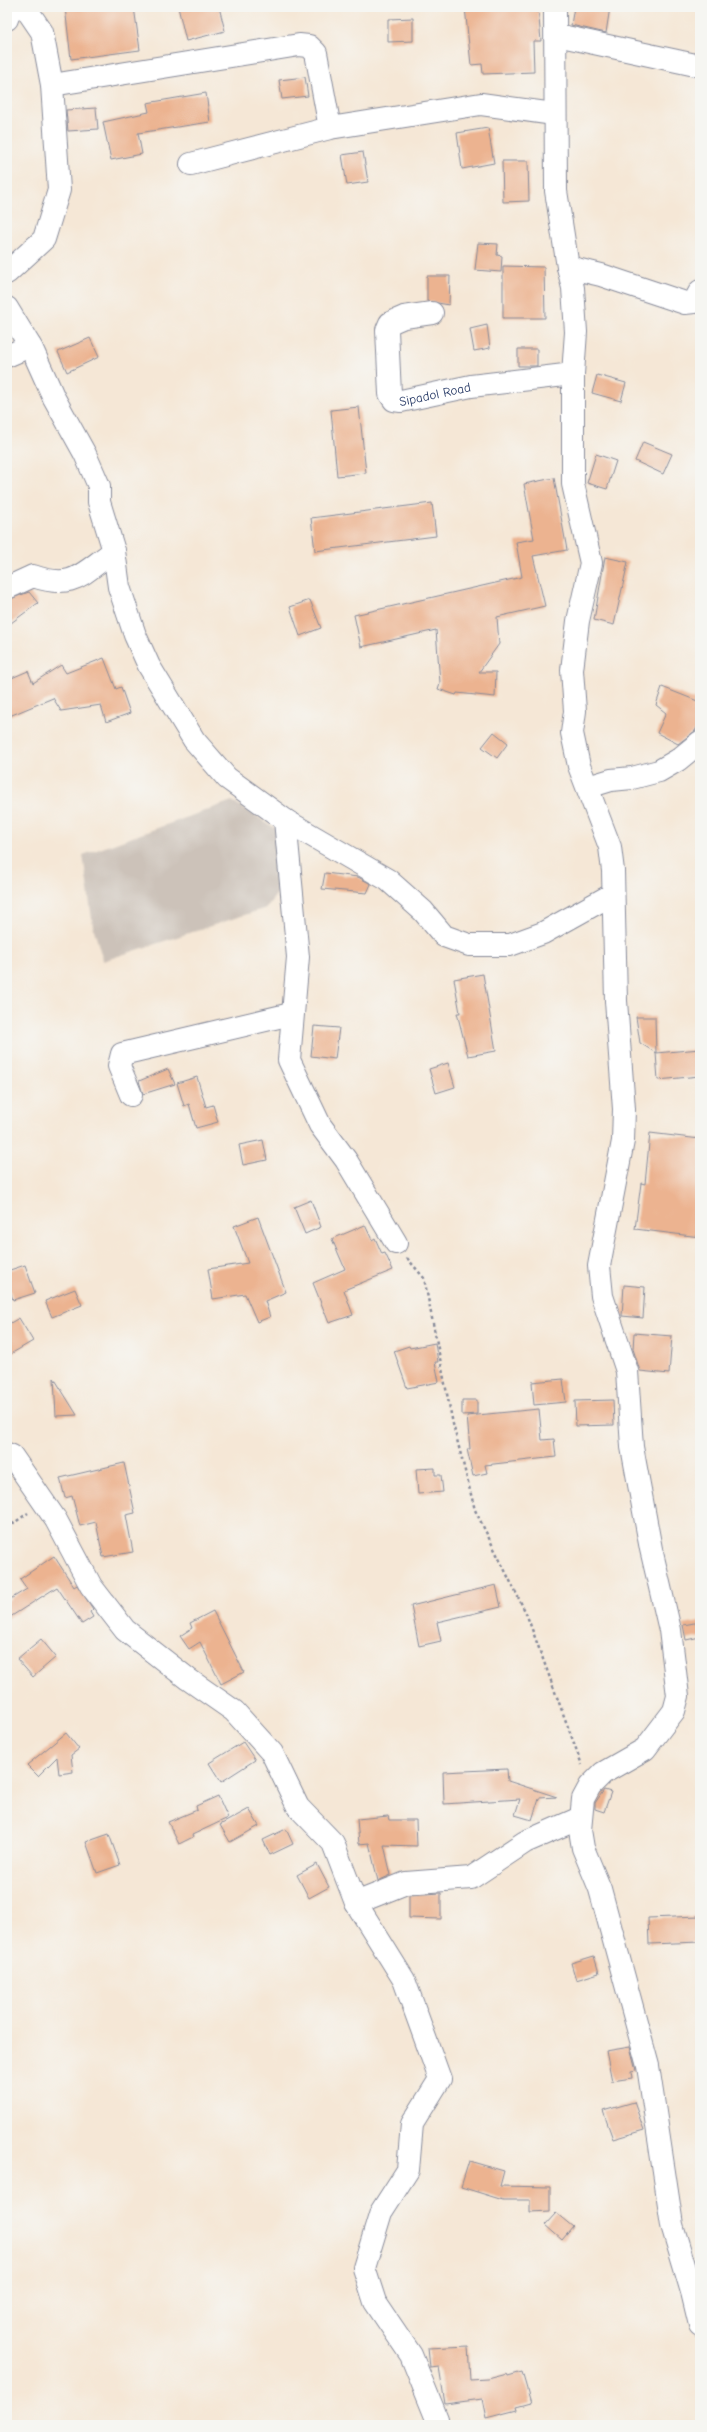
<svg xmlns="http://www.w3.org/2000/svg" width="707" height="2432" viewBox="0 0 707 2432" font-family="'Comic Neue',sans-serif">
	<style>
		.industrial { fill: #ccc2b9 }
		.building { fill: #ecb390 }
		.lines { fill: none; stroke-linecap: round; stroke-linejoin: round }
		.minor-casing { stroke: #888b9a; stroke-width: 24 }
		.path { stroke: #888b9a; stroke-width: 2.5; stroke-dasharray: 3 3; stroke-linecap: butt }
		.minor { stroke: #fff; stroke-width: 22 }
		.labels { text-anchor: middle; stroke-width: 3.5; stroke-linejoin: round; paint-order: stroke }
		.street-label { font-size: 13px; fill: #1b2f5e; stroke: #f6f6f2 }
	</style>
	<rect width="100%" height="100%" fill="#f6f6f2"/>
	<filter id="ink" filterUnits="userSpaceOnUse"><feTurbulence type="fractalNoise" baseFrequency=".025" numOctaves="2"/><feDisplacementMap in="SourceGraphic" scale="8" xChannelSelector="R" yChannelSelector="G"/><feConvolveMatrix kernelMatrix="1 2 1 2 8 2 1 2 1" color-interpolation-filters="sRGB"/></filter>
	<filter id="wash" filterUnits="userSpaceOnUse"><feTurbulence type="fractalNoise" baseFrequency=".012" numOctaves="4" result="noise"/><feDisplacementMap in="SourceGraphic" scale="16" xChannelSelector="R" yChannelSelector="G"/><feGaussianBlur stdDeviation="0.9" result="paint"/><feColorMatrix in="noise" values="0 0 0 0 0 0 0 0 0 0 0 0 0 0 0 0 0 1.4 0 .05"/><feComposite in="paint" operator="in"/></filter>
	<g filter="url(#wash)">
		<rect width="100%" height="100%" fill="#f5e7d6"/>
		<!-- industrial -->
		<path class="industrial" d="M232,801L292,839L297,867L266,908L103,961L93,926L83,855Z"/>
		<g id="blocks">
			<!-- building -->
			<path class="building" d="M65,7H134L140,50L71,59Z
				M178,7H219L225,31L186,41Z
				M465,7H538L541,41H533L534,72L483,74L482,64L471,65Z
				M574,7H610L606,33L571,25Z
				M413,18V41L388,42V19Z
				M305,77L308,96L282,99L279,80Z
				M206,93L210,122L138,133L142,154L111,160L103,122L149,112L147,103Z
				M96,108L98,129L68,131L66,110Z
				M488,128L494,163L462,169L457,133Z
				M363,152L368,182L347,185L342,155Z
				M502,161H528L529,201L503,202Z
				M478,243L498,244L497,255L502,256L501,272L475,270Z
				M503,266L544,267L545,318H503Z
				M427,276H450L449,305L427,301Z
				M487,325L490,348L474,351L470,329Z
				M90,338L99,357L67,372L58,352Z
				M518,349H537V366H518Z
				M597,375L626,383L621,401L592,393Z
				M359,407L366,473L337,476L331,410Z
				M643,442L672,454L663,474L635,461Z
				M596,454L616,461L607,489L587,483Z
				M554,478L567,550L533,556L545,606L497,617L499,644L479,672H496L495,697L457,693L456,695L438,689L440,683L436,630L361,647L354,615L522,577L516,542L534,539L524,484Z
				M432,503L436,536L315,551L311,518Z
				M605,557L628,562L614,625L594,620Z
				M29,592L38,603L7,626V600Z
				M310,600L321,628L300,636L290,607Z
				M104,658L116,689L121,687L130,713L106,722L101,705L61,711L53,698L7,717V680L28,671L33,683L61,665L66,673Z
				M662,687L700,702V722L695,731L678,744L657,733L666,713L656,705Z
				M494,732L508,743L497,758L482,747Z
				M325,873L358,877L371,884L367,893L322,889Z
				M483,974L496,1051L468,1056L457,1013H460L454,979Z
				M636,1017H655L656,1053L640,1043Z
				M314,1026L339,1028L335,1059L311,1056Z
				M700,1049V1076L658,1080L656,1053Z
				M448,1063L455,1087L436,1093L429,1069Z
				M168,1069L175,1084L143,1094L139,1081Z
				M197,1077L206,1107L213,1105L218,1122L196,1128L189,1104L184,1106L177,1083Z
				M650,1133L700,1139V1237L635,1229L641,1183L645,1184Z
				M263,1140L267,1160L243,1165L239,1145Z
				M311,1200L321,1227L305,1234L294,1207Z
				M258,1217L286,1292L265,1301L270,1317L257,1322L245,1294L213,1299L208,1269L248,1263L234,1226Z
				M365,1225L372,1240L375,1238L382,1254L385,1253L393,1270L344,1290L353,1315L329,1323L313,1283L345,1269L332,1239Z
				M25,1265L35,1293L13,1300L7,1282V1271Z
				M624,1285L645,1287L643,1318L622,1316Z
				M75,1289L82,1305L52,1317L45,1301Z
				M19,1318L33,1341L7,1356V1325Z
				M634,1333L672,1336L669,1374L640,1371L633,1349Z
				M435,1343L438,1362H435L439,1382L407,1388L394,1351L409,1346L410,1348Z
				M54,1378L77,1415L56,1416Z
				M563,1379L566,1402L534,1405L532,1382Z
				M462,1400H477V1414L462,1415Z
				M613,1400L614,1425L576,1426L575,1401Z
				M539,1409L542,1440L554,1439L556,1457L485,1465L487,1473L473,1476L467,1449H470L467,1416Z
				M124,1463L135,1513L126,1515L133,1552L103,1557L96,1522L80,1526L72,1496L65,1498L60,1478Z
				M435,1468V1475H441L443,1492L418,1494L416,1469Z
				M54,1556L74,1587L77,1585L93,1609L90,1612L93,1617L82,1624L57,1587L7,1619V1601L27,1589L20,1579Z
				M496,1585L501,1607L437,1622L441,1641L419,1646L411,1606Z
				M213,1611L244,1672L221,1684L200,1642L189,1649L180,1636L192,1628L190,1623Z
				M700,1622V1637L686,1640L683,1625Z
				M41,1639L56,1657L33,1677L17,1659Z
				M66,1733L79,1749L71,1755L73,1772L59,1774L57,1757L38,1776L27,1765Z
				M243,1742L255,1760L221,1782L209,1763Z
				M507,1769L508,1781L557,1797L539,1798L532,1820L515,1815L520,1799L444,1804L443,1772Z
				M604,1790L611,1792L604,1812L595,1809V1803Z
				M218,1796L228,1818L192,1835L193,1837L179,1844L168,1822L197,1810L196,1806Z
				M249,1809L259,1826L230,1842L220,1825Z
				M388,1816L389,1820H416L417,1846L384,1845L391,1875L378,1881L369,1843L359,1844L357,1819Z
				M286,1829L293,1844L270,1855L263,1840Z
				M109,1834L120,1865L97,1873L86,1842Z
				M317,1864L329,1887L309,1898L297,1875Z
				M441,1893V1919L409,1918V1895Z
				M700,1916V1942L649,1944L648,1918Z
				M594,1956L599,1973L576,1980L571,1963Z
				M630,2047L636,2070L631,2071L632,2078L612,2081L606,2051Z
				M634,2102L644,2130L613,2139L603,2111Z
				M469,2161L504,2171L500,2186L550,2187V2211L530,2212V2200H503L461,2187Z
				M556,2213L573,2227L562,2240L545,2225Z
				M468,2346L470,2380L488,2379L507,2374L508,2376L522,2372L531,2403L516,2407L517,2410L486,2418L482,2399L445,2404L439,2367L430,2368L428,2348Z"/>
		</g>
	</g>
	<g filter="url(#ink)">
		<use href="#blocks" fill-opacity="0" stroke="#888b9a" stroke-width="1"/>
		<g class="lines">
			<defs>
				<g id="minor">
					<path d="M555,7L556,191L568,267L573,288L576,332L573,374V484L591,563L578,621L572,670L575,711L572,733L579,766L610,847L613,871L616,1001L624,1109L623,1141L599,1266L602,1296L627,1371L632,1447L651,1549L670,1630L678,1696L674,1711L645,1749L603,1773L590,1786L583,1799L580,1830L583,1848L600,1889L648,2066L672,2225L692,2292L700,2325"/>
					<path d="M7,19L11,7"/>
					<path d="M557,35L700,66"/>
					<path d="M52,85L299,45L309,46L316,53L330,128L481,104L554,114"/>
					<path d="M191,164L330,128"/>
					<path d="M568,267L601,275L685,303L694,302L700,291"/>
					<path d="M7,273L44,239L59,190L52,85L42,32L25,7"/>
					<path d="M7,308L32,349L54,398L85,454L99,486V502L114,551L119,587L135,635L149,666L194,740L227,778L285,820L298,957L289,1060L320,1125L346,1160L396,1243"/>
					<path id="s1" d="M432,313L404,317L390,323L387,330L390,394L394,400L401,401L471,386L573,374"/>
					<path d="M7,356L30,346"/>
					<path d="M7,588L33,576C74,590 81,574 114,551"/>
					<path d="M588,787L611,780L632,778L659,771L678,760L700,742"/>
					<path d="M285,820L388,880L423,911L444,936L469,945H510L543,933L613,894"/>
					<path d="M131,1095L119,1066L122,1054L291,1014"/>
					<path d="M7,1454L12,1456L56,1520L91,1586L125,1630L188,1679L234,1711L272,1753L298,1807L333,1843L356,1903L404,1980L440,2079L412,2124L408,2170L381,2212L364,2268L375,2302L411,2355L437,2419"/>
					<path d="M356,1903L406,1883L471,1878L525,1842L580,1818"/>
				</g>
			</defs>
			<!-- minor casing -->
			<use href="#minor" class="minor-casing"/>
			<!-- path -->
			<path class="path" d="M407,1258L424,1278L453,1424L475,1510L526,1613L582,1765
				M7,1528L28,1513"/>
			<!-- minor -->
			<use href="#minor" class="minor"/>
		</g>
	</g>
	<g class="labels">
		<!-- street labels -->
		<g class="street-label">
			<text dy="5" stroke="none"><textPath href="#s1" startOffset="164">Sipadol Road</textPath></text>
		</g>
	</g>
	<!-- margin -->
	<rect width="707" height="2432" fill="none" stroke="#f6f6f2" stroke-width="24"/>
</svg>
